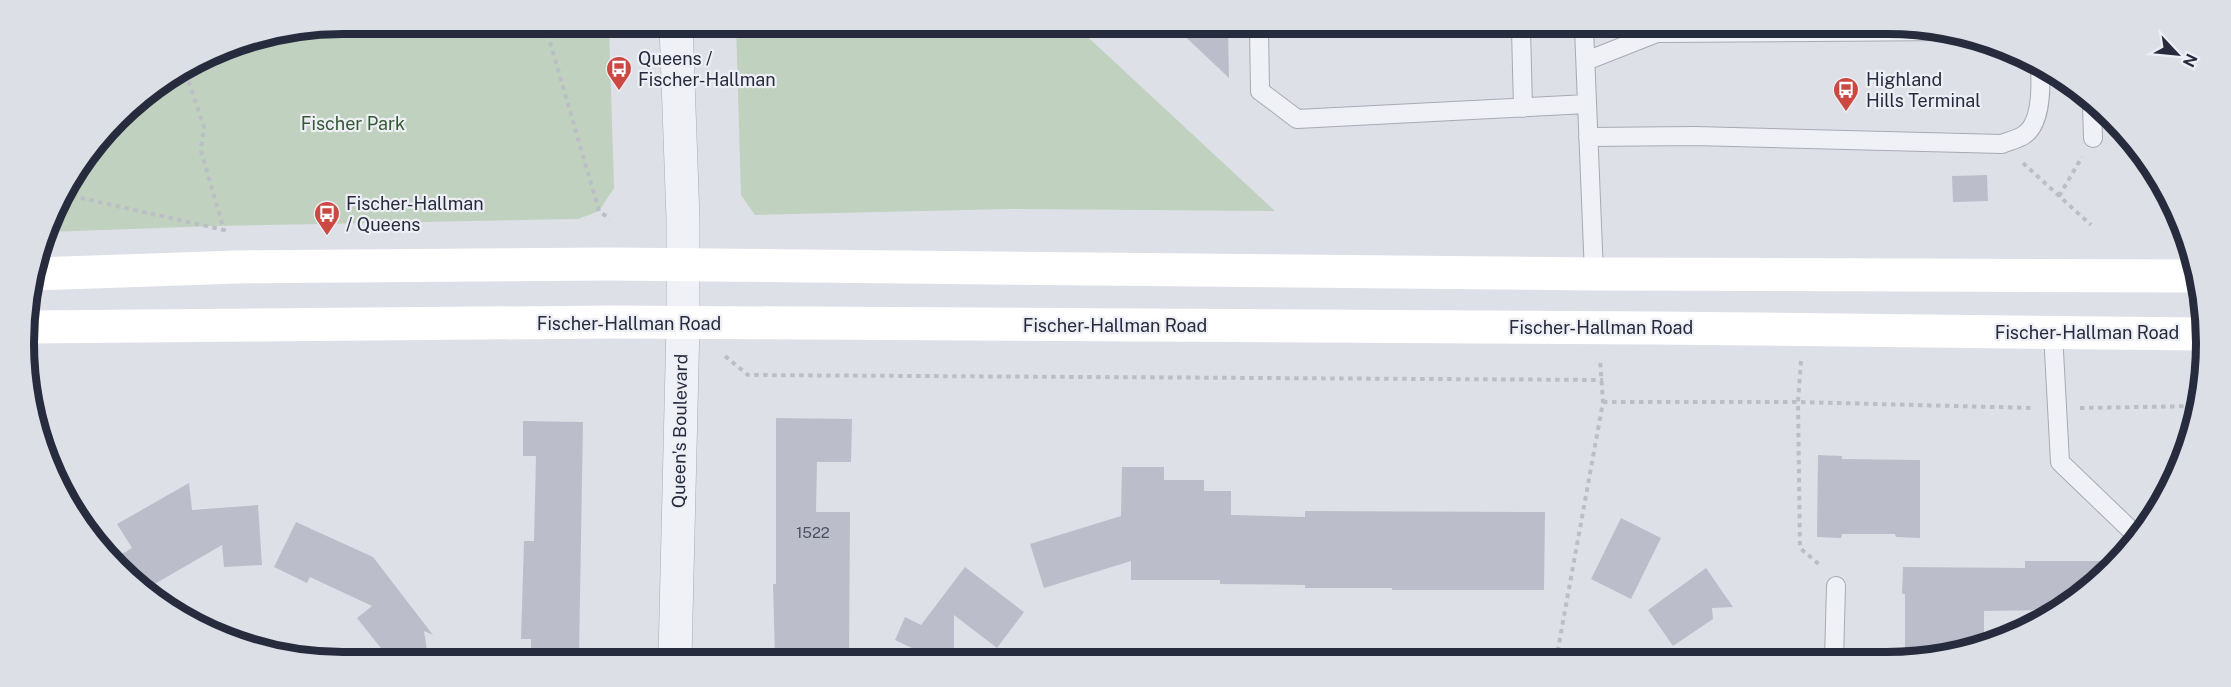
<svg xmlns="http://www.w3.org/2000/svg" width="2231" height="687" viewBox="0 0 2231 687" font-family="'Public Sans',sans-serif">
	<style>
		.green { fill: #c0d1bf }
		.building { fill: #bbbeca }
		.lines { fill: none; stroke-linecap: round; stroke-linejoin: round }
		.service-casing { stroke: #a7aab4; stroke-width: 20 }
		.tertiary-casing { stroke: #a7aab4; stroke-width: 34 }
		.path { stroke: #bcbec6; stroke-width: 4; stroke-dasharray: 4.5 4.5; stroke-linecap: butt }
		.service { stroke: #f0f1f6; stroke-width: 18 }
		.tertiary { stroke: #f0f1f6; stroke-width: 33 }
		.secondary { stroke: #fff; stroke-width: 33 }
		.labels { text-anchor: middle; stroke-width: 4.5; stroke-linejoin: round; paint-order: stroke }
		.number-label { font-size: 15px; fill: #4c5061 }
		.poi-label { font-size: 18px; fill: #272b3e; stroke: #edeff5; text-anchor: start }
		.park-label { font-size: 18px; fill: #355935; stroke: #edeff5 }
		.street-label { font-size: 18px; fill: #272b3e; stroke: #edeff5 }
		.rim { fill: none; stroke: #272b3e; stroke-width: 8 }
	</style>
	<rect width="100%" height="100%" fill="#dee0e7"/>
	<!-- green -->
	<path class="green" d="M344,24L609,25L614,188L599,211L578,219L215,226L48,232L57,202L133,104L222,48Z
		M736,26L1077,27L1275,211L1009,209L755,215L741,195Z"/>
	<!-- building -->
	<path class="building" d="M1175,27H1228L1229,78Z
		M1987,175L1988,201L1953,202L1952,176Z
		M776,418L852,419L851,462H817L816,512H850L849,658H775L773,584H776Z
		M523,421L583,422L579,657H531V639H521L524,541H534L536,456H523Z
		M1818,455L1842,456V459L1920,460V538L1896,537L1895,534H1842L1841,538L1817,537Z
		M1122,467H1164V480H1204V491H1231V515L1305,517V511L1545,512L1544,590H1392V588H1305V585L1220,584V580H1131V561L1044,588L1030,544L1121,516Z
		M189,483L192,510L258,505L262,565L224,567L222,545L146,589L115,558L132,548L117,524Z
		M1621,518L1661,538L1631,599L1591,579Z
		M296,522L373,557L433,635L424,631L428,657H388L357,618L372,606L310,577L307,583L274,567Z
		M2025,561H2117L2098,583L2055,610L1984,611V645L1929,660H1905V594H1902L1903,567L2025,568Z
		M965,567L1024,612L997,648L954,615V658H916V650L895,640L905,617L921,625Z
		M1706,568L1733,607L1712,608L1713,619L1673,646L1648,610Z"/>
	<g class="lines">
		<defs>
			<path id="service" d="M1259,28L1260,91L1297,119L1587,104
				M1521,29L1523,108
				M1584,29L1594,274
				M1586,61L1657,33L1952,31
				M2092,105L2093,138
				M1588,137L1695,136L2002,144C2009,141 2018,139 2024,135C2042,123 2041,86 2040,68
				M2053,333L2060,462L2137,536
				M1834,660L1836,586"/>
			<path id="tertiary" d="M675,658L683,324V219L676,25"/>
		</defs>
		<!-- service casing -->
		<use href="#service" class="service-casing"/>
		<!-- tertiary casing -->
		<use href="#tertiary" class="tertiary-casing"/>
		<!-- path -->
		<path class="path" d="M545,25L599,211L610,219
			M2023,163L2091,225
			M63,194L224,230L201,151L204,127L185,71
			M2059,196L2082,157
			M725,356L748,375L1603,380
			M1801,361L1798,402L1800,548L1821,566
			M1603,402H1798L2034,408
			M2080,408L2201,406
			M1556,660L1603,402L1600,359"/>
		<!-- service -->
		<use href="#service" class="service"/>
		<!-- tertiary -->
		<use href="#tertiary" class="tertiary"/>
		<!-- secondary -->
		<path class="secondary" d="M35,274L237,267L610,264L1594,274L2199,276
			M28,327L612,322L1655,328L2201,334"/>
	</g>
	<!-- icons -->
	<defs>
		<symbol id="bus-pin" viewBox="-11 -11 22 30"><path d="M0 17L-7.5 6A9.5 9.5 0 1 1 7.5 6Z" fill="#cc4843" stroke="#edeff5"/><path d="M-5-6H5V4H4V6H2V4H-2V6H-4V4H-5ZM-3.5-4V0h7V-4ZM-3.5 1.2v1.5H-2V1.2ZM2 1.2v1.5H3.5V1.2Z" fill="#fff"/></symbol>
	</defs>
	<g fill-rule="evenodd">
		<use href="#bus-pin" x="604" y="54" width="30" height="40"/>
		<use href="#bus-pin" x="1831" y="75" width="30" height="40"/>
		<use href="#bus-pin" x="312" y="199" width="30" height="40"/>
	</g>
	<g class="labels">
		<!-- number labels -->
		<g class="number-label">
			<text x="813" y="538">1522</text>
		</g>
		<!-- poi labels -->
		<g class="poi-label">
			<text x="638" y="65">Queens /<tspan x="638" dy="21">Fischer-Hallman</tspan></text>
			<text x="1866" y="86">Highland<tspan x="1866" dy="21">Hills Terminal</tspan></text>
			<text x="346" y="210">Fischer-Hallman<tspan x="346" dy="21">/ Queens</tspan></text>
		</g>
		<!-- park labels -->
		<g class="park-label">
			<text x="353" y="130">Fischer Park</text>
		</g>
		<!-- street labels -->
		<g class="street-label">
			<text x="629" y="330">Fischer-Hallman Road</text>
			<text x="1115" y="332">Fischer-Hallman Road</text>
			<text x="1601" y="334">Fischer-Hallman Road</text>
			<text x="2087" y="339">Fischer-Hallman Road</text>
			<text transform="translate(680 431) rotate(-89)" y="6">Queen's Boulevard</text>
		</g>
	</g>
	<!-- crop -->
	<path d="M0 0H2231V687H0ZM343 34H1887A309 309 0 0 1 2196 343V343A309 309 0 0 1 1887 652H343A309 309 0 0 1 34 343V343A309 309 0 0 1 343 34Z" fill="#dddfe6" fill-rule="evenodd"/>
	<path class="rim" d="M343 34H1887A309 309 0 0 1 2196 343V343A309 309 0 0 1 1887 652H343A309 309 0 0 1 34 343V343A309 309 0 0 1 343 34Z"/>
	<!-- north arrow -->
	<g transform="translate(2177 54) rotate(116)" stroke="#edeff5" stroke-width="4.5" paint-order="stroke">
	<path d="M0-4.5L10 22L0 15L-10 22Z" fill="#272b3e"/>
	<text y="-9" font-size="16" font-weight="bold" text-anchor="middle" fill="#272b3e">N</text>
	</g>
</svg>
